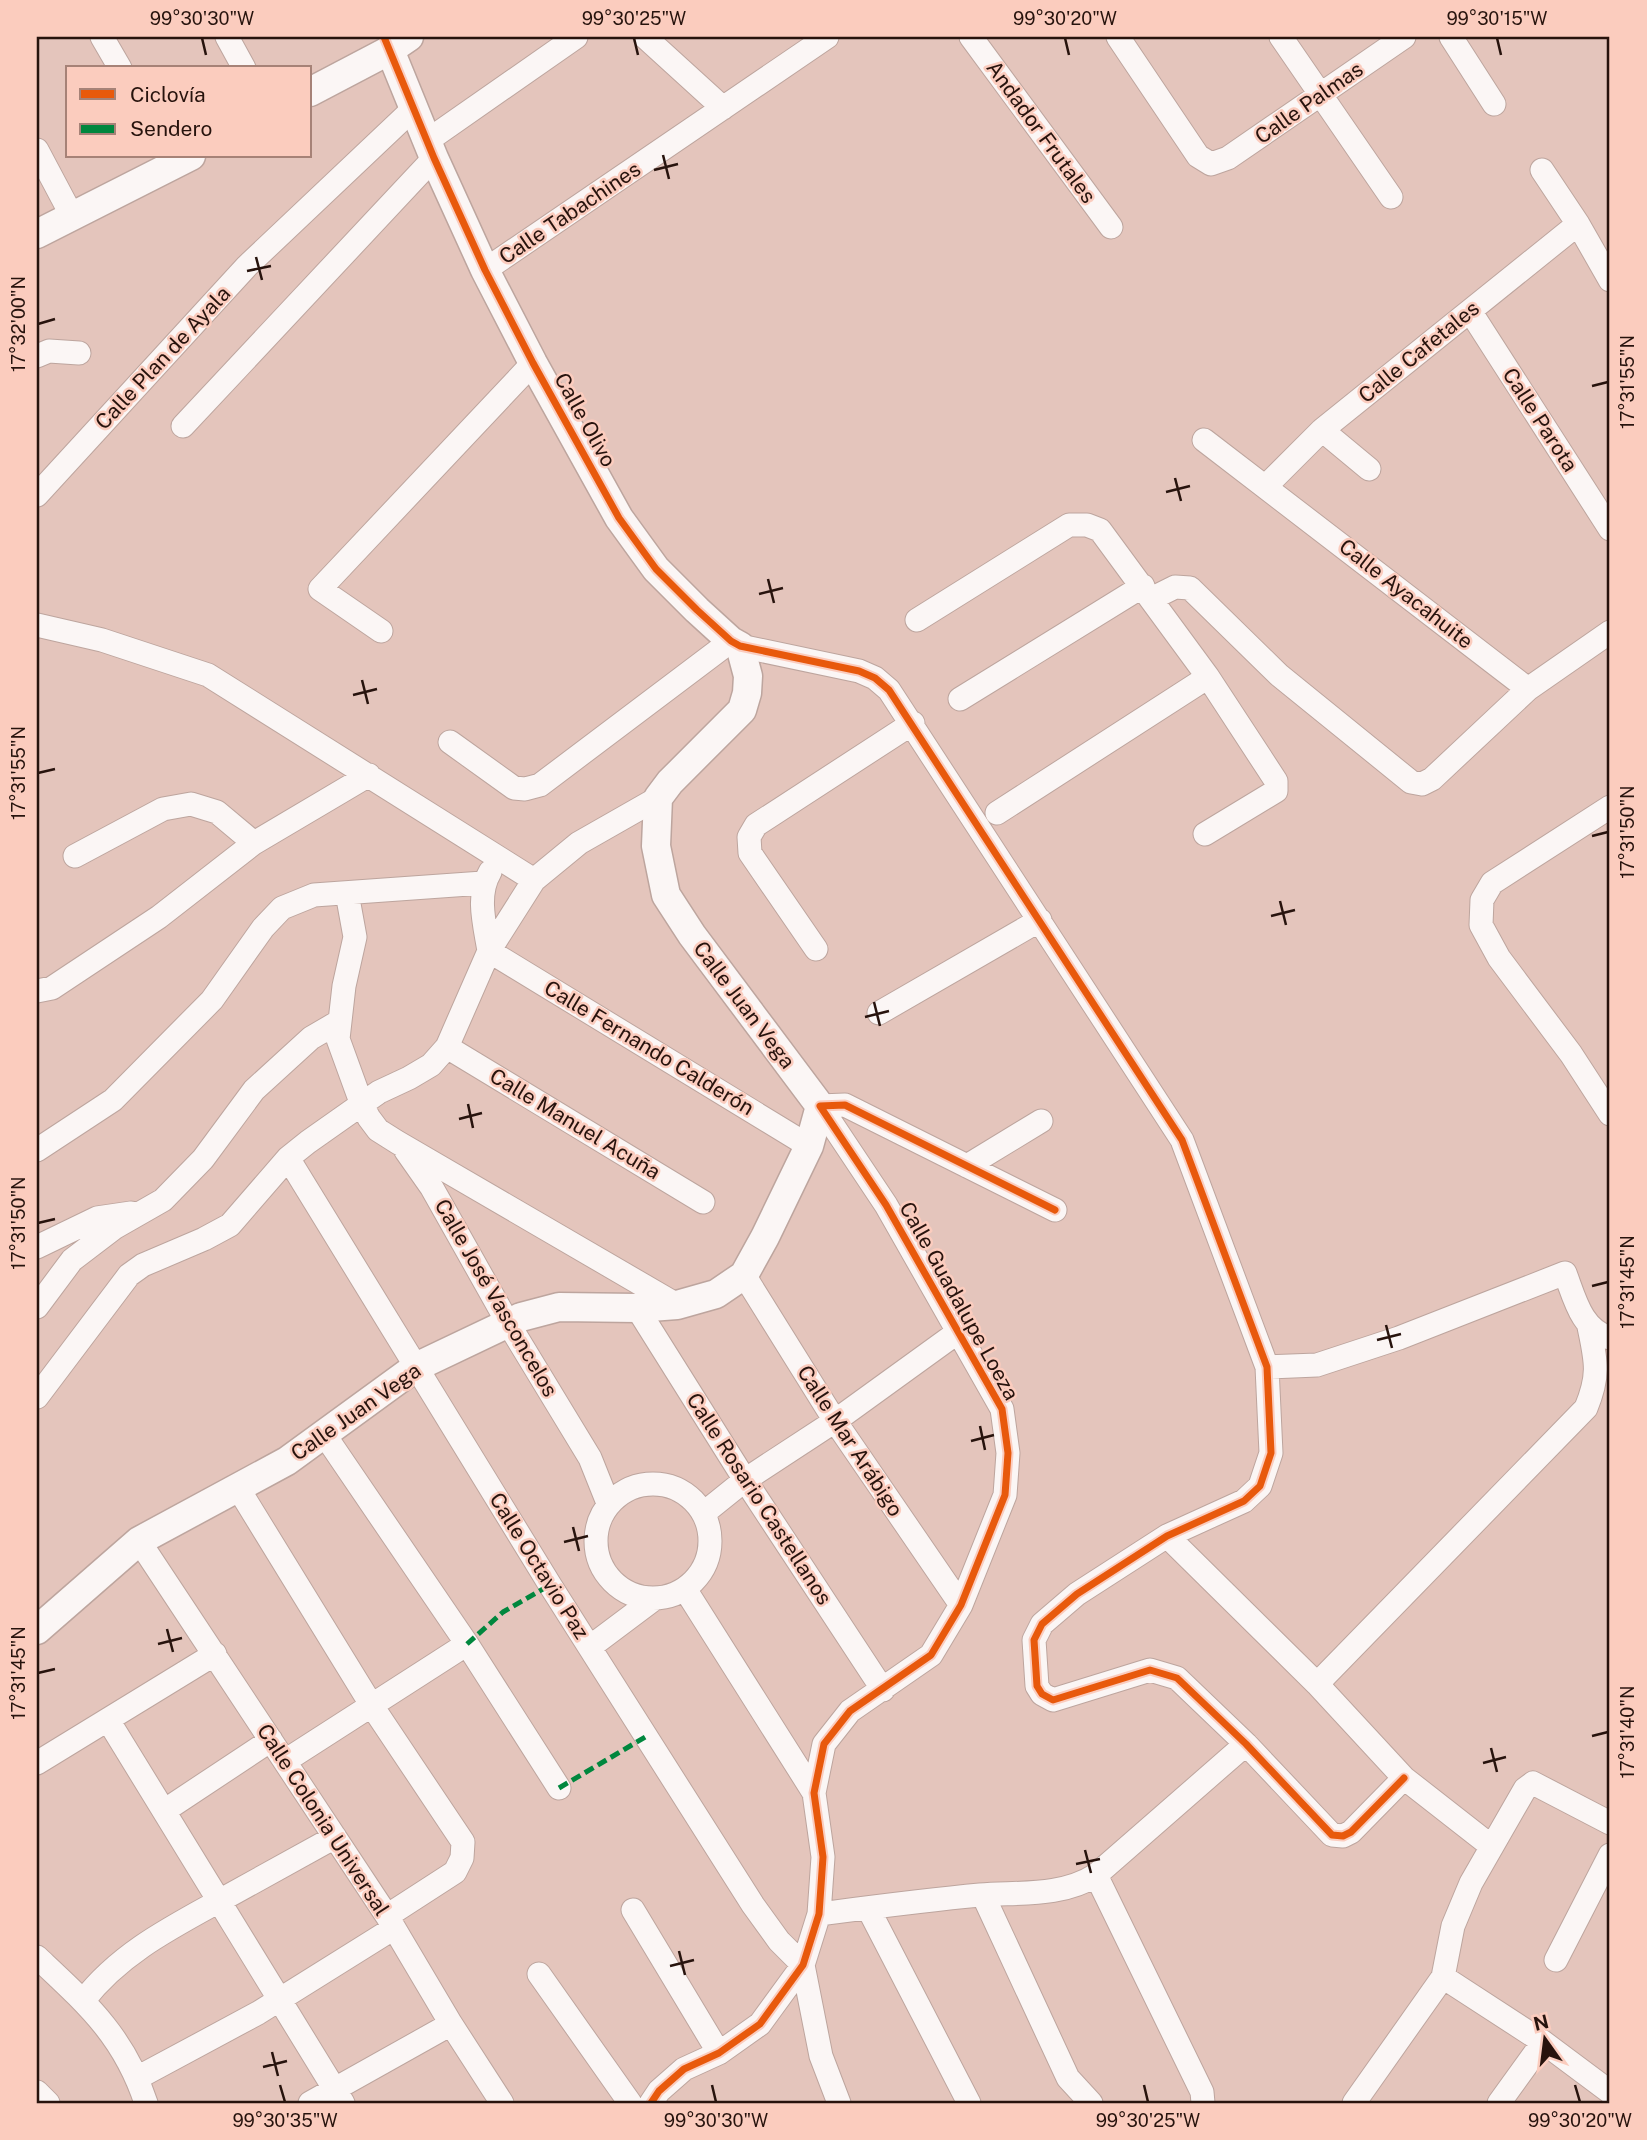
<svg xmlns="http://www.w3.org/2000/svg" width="1647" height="2140" viewBox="0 0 1647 2140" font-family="'Public Sans',sans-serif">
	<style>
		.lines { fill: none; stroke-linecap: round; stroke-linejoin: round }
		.minor-casing { stroke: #bda59e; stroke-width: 25 }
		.tertiary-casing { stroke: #bda59e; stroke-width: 31 }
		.minor { stroke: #fbf6f5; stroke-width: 23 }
		.tertiary { stroke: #fbf6f5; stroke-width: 28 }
		.quiet { stroke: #00873e; stroke-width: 5; stroke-dasharray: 10 5; stroke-linecap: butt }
		.cycleway-casing { stroke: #fbccbe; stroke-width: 11 }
		.cycleway { stroke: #e8590c; stroke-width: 7 }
		.ticks { fill: none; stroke: #27130d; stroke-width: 2.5 }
		.labels { text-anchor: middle; stroke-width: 5; stroke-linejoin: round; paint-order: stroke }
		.street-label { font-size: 21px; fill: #27130d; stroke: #fbccbe }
		.neatline { fill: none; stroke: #27130d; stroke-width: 2.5 }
		.ticks-label { font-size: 18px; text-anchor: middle; fill: #27130d }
	</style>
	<rect width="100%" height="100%" fill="#e4c5bc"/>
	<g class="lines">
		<defs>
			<path id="minor" d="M102,37L120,68
				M227,37L244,68
				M645,37L723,108
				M971,37L1111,227
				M1118,37L1198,156L1211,164L1228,158L1404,37
				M1281,37L1391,197
				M1451,37L1494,104
				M427,141L576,37
				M37,150L72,216
				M1542,170L1578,224L1610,280
				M485,270L827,37
				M1470,311L1610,529
				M37,356L49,351L79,353
				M183,426L434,158
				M1322,430L1369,469
				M1204,440L1528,689
				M1266,486L1322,430L1578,224
				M37,495L247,266L413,109
				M1151,599L1175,587L1190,588L1279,675L1411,782L1422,784L1432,779L1528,689L1610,632
				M917,620L1069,525H1087L1100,530L1208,677L1276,781V791L1205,834
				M37,625L102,640L208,675L534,880
				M381,631L320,589L533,363
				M740,646L859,671L875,678L889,690L1182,1140L1267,1367L1271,1453L1260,1486L1244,1501L1167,1536L1077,1594L1042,1624L1034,1640L1037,1686L1042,1694L1053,1700L1150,1670L1177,1678L1246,1744L1332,1835L1343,1836L1351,1832L1404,1778
				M960,699L1143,586
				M450,742L514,788L525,789L540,785L731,641
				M1610,807L1492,883L1482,900L1481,925L1499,958L1571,1054L1610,1114
				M997,813L1208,677
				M75,856L163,809L191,804L217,812L254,843
				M490,872C476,895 485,926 489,951L809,1146
				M347,893L355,937L344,986L338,1039L362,1105L369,1118L378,1130L397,1142L677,1305
				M816,949L750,853L749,837L756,825L913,723
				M37,991L52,988L159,917L254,843L369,775
				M879,1013L1040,920
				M447,1047L703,1202
				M37,1150L113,1100L212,1000L263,928L282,908L314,895L483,883
				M406,1151L432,1188L508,1323L590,1458L608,1503
				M288,1158L550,1585L753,1905L779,1941L803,1965
				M967,1166L1041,1121
				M37,1247L97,1218L131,1213
				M744,1275L835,1421L961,1605
				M37,1307L72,1260L114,1228L163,1200L203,1159L254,1090L311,1038L340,1021
				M637,1308L745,1480L883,1690
				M1267,1367L1317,1365L1399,1338L1565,1273C1575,1299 1581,1329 1610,1338
				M37,1397L129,1275L143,1265L204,1239L230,1225L288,1158L308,1142L379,1092L409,1078L431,1065L447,1047L489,951L534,880L579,843L658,798
				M324,1434L467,1644L559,1788
				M596 1541a57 57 0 1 1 114 0a57 57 0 1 1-114 0Z
				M238,1488L372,1706L463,1842L462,1858L455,1872L387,1916
				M704,1513L745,1480L835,1421L958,1332
				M1167,1536L1317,1684L1404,1778L1491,1846
				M139,1541L387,1916L451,2024L502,2103
				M685,1589L814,1793
				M590,1647L654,1599
				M1317,1684L1586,1408C1600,1374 1596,1361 1589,1327
				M108,1720L343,2103
				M285,1761L467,1644
				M37,1763L215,1654
				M164,1811L271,1740
				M1096,1875L1202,2092L1203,2103
				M983,1895L1068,2078L1091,2103
				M868,1908L969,2103
				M633,1910L719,2053
				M819,1914C873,1907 926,1900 980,1895C1018,1892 1062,1897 1096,1875L1246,1744
				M37,1957C87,2004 124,2036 146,2103
				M1556,1960L1610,1855
				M803,1965L821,2056L839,2103
				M539,1974L630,2103
				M1443,1977L1543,2042L1610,2092
				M83,2001C119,1954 170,1928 221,1900C259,1879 297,1858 335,1837
				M137,2078L258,2013L394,1928
				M37,2092L48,2103
				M310,2103L451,2024
				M651,2103L659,2091L684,2069L719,2053L760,2024L803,1965L819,1914L823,1857L814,1793L824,1744L850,1711L931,1655L961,1605L1005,1495L1008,1453L1002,1409L886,1205L820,1106L845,1105L1055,1210
				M1354,2103L1443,1977L1453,1926L1471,1883L1525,1789L1533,1783L1610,1823
				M1499,2103L1543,2042"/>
			<path id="tertiary" d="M310,92L390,50L409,37
				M37,234L191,156
				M37,1630L139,1541L287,1461L416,1367L521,1317L559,1307L637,1308L677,1305L716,1294L744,1275L765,1237L809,1146L820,1106L692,935L666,895L656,846L658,798L670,782L742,710L747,693L748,676L740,646L731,641L697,610L656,569L619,518L533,363L485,270L434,158L390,50"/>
		</defs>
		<!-- minor casing -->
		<use href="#minor" class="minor-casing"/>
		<!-- tertiary casing -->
		<use href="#tertiary" class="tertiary-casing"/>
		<!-- minor -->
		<use href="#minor" class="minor"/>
		<!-- tertiary -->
		<use href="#tertiary" class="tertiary"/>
		<!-- quiet -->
		<path class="quiet" d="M467,1644L503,1612L550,1585
			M559,1788L647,1736"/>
		<defs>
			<path id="cycleway" d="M384,37L434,158L485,270L533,363L619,518L656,569L697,610L731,641L740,646L859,671L875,678L889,690L1182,1140L1267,1367L1271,1453L1260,1486L1244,1501L1167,1536L1077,1594L1042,1624L1034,1640L1037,1686L1042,1694L1053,1700L1150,1670L1177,1678L1246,1744L1332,1835L1343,1836L1351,1832L1404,1778
				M651,2103L659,2091L684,2069L719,2053L760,2024L803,1965L819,1914L823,1857L814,1793L824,1744L850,1711L931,1655L961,1605L1005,1495L1008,1453L1002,1409L886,1205L820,1106L845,1105L1055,1210"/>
		</defs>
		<!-- cycleway casing -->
		<use href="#cycleway" class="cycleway-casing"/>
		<!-- cycleway -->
		<use href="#cycleway" class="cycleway"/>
	</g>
	<!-- ticks -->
	<path class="ticks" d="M202,38L206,55M634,38L638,55M1065,38L1069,55M1497,38L1501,55M663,155L669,179M654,170L678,164M256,257L262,280M247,271L271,266M38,324L55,319M1592,386L1608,382M1175,478L1181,501M1166,492L1190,486M768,579L774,603M759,594L783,588M362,680L368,704M353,695L377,689M38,773L55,769M1592,836L1608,832M1280,901L1286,925M1271,916L1295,910M874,1002L880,1026M865,1017L889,1011M468,1104L473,1128M459,1119L482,1113M38,1223L55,1219M1592,1286L1608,1282M1386,1325L1392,1348M1377,1340L1401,1334M980,1426L985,1450M971,1441L994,1435M573,1527L579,1551M564,1542L588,1536M167,1629L173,1652M158,1644L182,1638M38,1673L55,1669M1592,1736L1608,1732M1491,1748L1497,1772M1483,1763L1506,1757M1085,1850L1091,1873M1076,1864L1100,1859M679,1951L685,1975M670,1966L694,1960M272,2052L278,2076M263,2067L287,2061M280,2085L285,2102M712,2085L716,2102M1144,2085L1148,2102M1575,2085L1580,2102"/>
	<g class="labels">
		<!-- street labels -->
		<g class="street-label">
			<text transform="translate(1309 103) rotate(-35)" y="7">Calle Palmas</text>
			<text transform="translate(1041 132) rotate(54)" y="7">Andador Frutales</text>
			<text transform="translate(570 213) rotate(-34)" y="7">Calle Tabachines</text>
			<text transform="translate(1419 352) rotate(-39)" y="7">Calle Cafetales</text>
			<text transform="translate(163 358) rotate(-47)" y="7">Calle Plan de Ayala</text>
			<text transform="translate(585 420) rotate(61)" y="7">Calle Olivo</text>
			<text transform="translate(1540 420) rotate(57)" y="7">Calle Parota</text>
			<text transform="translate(1406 594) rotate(38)" y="7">Calle Ayacahuite</text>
			<text transform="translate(744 1005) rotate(53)" y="7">Calle Juan Vega</text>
			<text transform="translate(649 1048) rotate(31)" y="7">Calle Fernando Calderón</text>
			<text transform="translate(575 1124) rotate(31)" y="7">Calle Manuel Acuña</text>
			<text transform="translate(496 1298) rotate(60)" y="7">Calle José Vasconcelos</text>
			<text transform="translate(959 1301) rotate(61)" y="7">Calle Guadalupe Loeza</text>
			<text transform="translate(356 1412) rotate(-35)" y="7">Calle Juan Vega</text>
			<text transform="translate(850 1441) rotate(57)" y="7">Calle Mar Arábigo</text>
			<text transform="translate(759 1499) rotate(57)" y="7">Calle Rosario Castellanos</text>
			<text transform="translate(539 1566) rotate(58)" y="7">Calle Octavio Paz</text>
			<text transform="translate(323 1820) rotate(57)" y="7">Calle Colonia Universal</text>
		</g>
	</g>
	<!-- border -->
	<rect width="1647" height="2140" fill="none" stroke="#fbccbe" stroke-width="77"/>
	<!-- legend -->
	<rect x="66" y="66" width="245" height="91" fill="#fbccbe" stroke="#a68277" stroke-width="2"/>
	<rect x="80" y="89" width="35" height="10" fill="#e8590c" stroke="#a68277" stroke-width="2"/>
	<text x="130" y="102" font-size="21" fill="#27130d">Ciclovía</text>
	<rect x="80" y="124" width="35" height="10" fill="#00873e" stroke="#a68277" stroke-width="2"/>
	<text x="130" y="136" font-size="21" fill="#27130d">Sendero</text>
	<!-- north arrow -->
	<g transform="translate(1545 2039) rotate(346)" stroke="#fbccbe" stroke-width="5" paint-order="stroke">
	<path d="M0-5L12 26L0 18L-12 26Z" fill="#27130d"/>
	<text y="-10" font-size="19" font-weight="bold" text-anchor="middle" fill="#27130d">N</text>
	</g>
	<rect x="38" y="38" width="1570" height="2064" class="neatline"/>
	<g class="ticks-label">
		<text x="202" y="25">99°30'30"W</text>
		<text x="634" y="25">99°30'25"W</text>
		<text x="1065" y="25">99°30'20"W</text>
		<text x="1497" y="25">99°30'15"W</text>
		<text transform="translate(19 324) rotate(-90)" y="6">17°32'00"N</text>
		<text transform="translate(1628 382) rotate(-90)" y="6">17°31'55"N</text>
		<text transform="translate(19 773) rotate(-90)" y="6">17°31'55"N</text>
		<text transform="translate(1628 832) rotate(-90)" y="6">17°31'50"N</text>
		<text transform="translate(19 1223) rotate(-90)" y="6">17°31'50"N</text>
		<text transform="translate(1628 1282) rotate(-90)" y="6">17°31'45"N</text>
		<text transform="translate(19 1673) rotate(-90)" y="6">17°31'45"N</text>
		<text transform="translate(1628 1732) rotate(-90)" y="6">17°31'40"N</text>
		<text x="285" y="2127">99°30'35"W</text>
		<text x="716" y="2127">99°30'30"W</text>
		<text x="1148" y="2127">99°30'25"W</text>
		<text x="1580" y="2127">99°30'20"W</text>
	</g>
</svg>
